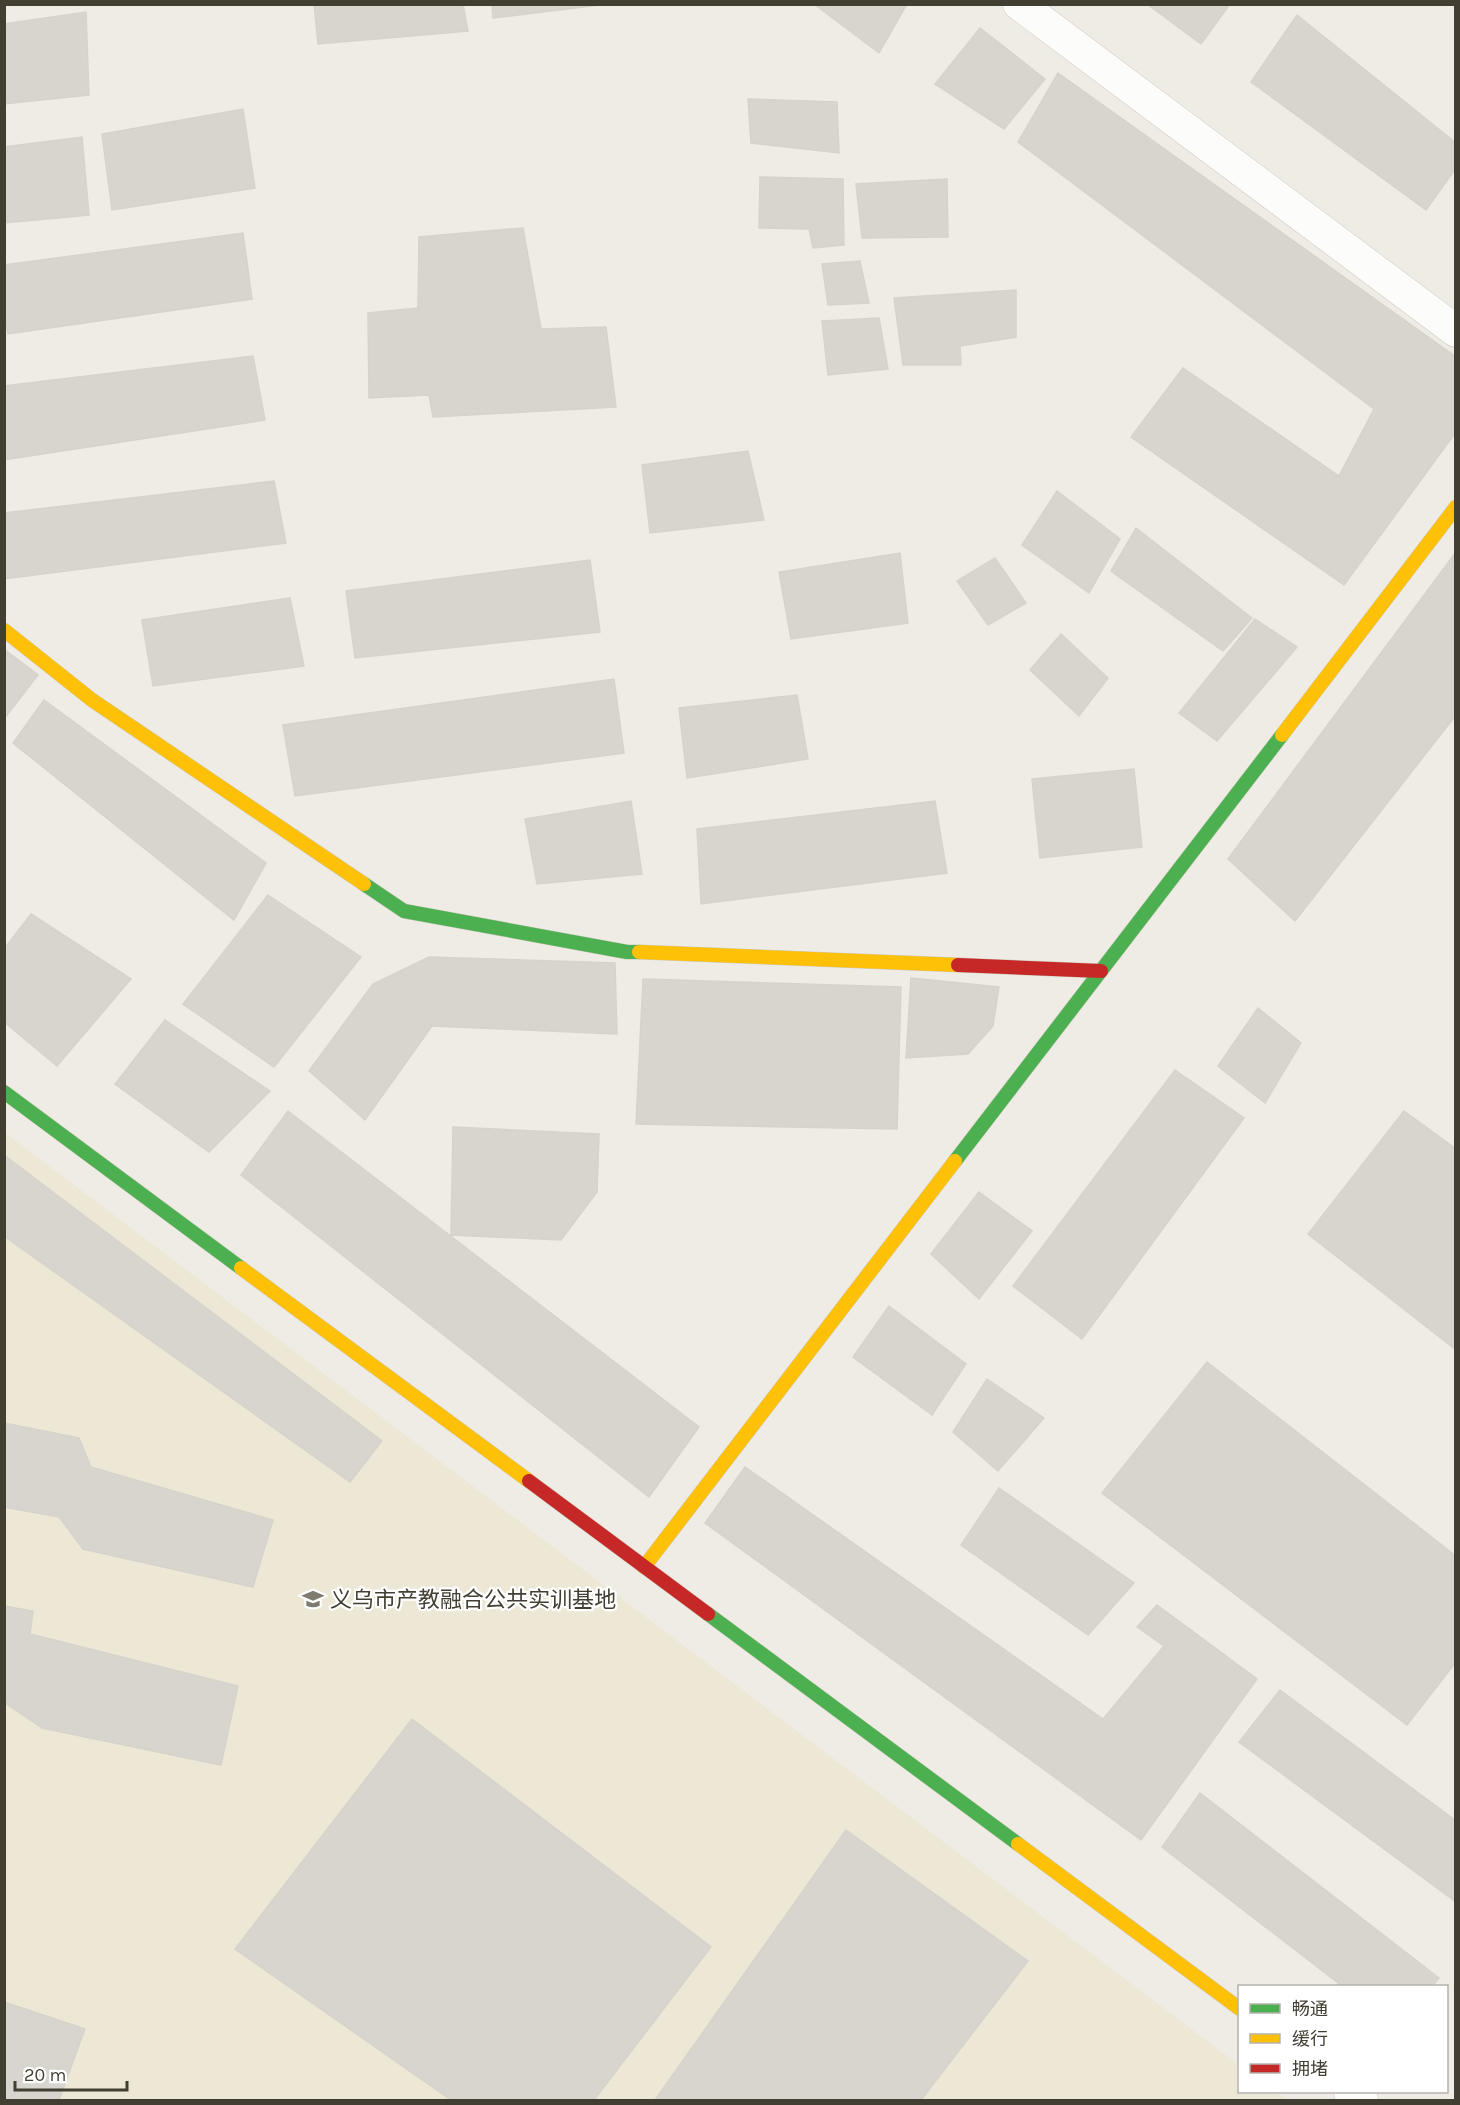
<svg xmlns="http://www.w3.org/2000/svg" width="1460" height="2105" viewBox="0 0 1460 2105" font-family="Karla,'Noto Sans SC',sans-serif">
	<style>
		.education { fill: #ede8d6 }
		.building { fill: #d7d5ce; stroke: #d6d3cb; stroke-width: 1.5 }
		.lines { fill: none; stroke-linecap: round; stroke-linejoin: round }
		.street-casing { stroke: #cccac3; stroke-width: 33 }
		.fast-casing { stroke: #cdcabc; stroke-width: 15 }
		.slow-casing { stroke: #cdcabc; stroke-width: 15 }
		.jam-casing { stroke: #cdcabc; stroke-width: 15 }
		.street { stroke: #fcfcfb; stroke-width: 32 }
		.fast { stroke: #4caf50; stroke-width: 14 }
		.slow { stroke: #ffc107; stroke-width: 14 }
		.jam { stroke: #c62828; stroke-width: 14 }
		.labels { text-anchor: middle; stroke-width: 4.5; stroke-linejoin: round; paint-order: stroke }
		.poi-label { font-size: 22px; fill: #433e32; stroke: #fff; text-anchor: start }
	</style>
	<rect width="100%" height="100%" fill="#eeece5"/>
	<!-- education -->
	<path class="education" d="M4,1132L1239,2065L1240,2092H1275L1287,2100H5Z"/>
	<!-- building -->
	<path class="building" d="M314,4H463L468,31L318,44Z
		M492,4H608L493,18Z
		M814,4H907L879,53Z
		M1147,4H1230L1201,44Z
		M86,12L89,95L4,104V24Z
		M1297,15L1456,143V168L1426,210L1251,82Z
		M980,28L1045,79L1004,129L935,84Z
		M1058,73L1456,357V432L1344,585L1131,437L1183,368L1339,476L1374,409L1018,142Z
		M748,99L837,102L839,153L751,143Z
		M243,109L255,188L112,210L102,134Z
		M82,137L89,215L4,223V147Z
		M760,177L843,179L844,245L813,248L809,229L759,228Z
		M947,179L948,237L862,238L856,184Z
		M523,228L541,329L606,327L616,407L433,417L429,395L369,398L368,313L418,308L419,237Z
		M243,233L252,299L8,334L4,315V265Z
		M860,261L869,303L828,305L822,264Z
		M1016,290V337L960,346L961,365H903L894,298Z
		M879,318L888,369L828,375L822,321Z
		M253,356L265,420L4,460V386Z
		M748,451L764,520L650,533L642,465Z
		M274,481L286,543L4,579V513Z
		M1057,491L1120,539L1089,593L1022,545Z
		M1136,528L1252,618L1223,651L1111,571Z
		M1456,552V715L1295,921L1228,859Z
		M900,553L908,623L791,639L779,572Z
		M995,558L1026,603L988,625L957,581Z
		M590,560L600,632L355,658L346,591Z
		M290,598L304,666L153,686L142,620Z
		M1255,619L1297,647L1217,741L1179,713Z
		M1061,634L1108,678L1079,716L1030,670Z
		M4,649L38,675L4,719Z
		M614,679L624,753L295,796L283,725Z
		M797,695L808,759L687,778L679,708Z
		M44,700L266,863L234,920L13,743Z
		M1134,769L1142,847L1040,858L1032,779Z
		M631,801L642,874L537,884L525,819Z
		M935,801L947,873L701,904L697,829Z
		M268,895L361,957L274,1067L183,1004Z
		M31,914L131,979L57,1066L4,1022V949Z
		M429,957L615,963L617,1034L432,1026L365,1120L309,1071L373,984Z
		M911,978L999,987L993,1026L968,1054L906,1058Z
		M643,979L901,987L897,1129L636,1124Z
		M1258,1008L1301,1043L1265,1103L1218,1066Z
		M165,1020L270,1091L209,1152L115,1084Z
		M1175,1070L1244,1118L1082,1339L1013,1286Z
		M288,1111L699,1427L649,1497L241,1175Z
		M1404,1111L1456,1149V1350L1308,1234Z
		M453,1127L599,1134L597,1192L561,1240L451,1235Z
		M4,1155L382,1441L350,1482L4,1236Z
		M979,1192L1032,1231L979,1299L931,1254Z
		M889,1306L966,1364L932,1415L853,1357Z
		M1207,1362L1456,1556V1662L1407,1725L1102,1493Z
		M987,1379L1044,1418L998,1471L953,1432Z
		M4,1423L79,1438L91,1467L273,1520L253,1587L83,1549L59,1517L4,1507Z
		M745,1467L1103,1719L1164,1646L1137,1627L1157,1605L1257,1679L1141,1840L705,1523Z
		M999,1488L1134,1583L1088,1635L961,1545Z
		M4,1606L33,1611L30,1634L238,1686L221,1765L42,1728L4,1702Z
		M1280,1690L1456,1821V1902L1239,1742Z
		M412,1719L711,1947L594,2100H451L235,1949Z
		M1200,1793L1439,1978L1432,1986H1342L1162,1847Z
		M846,1830L1028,1961L921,2100H655Z
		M4,2002L85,2029L59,2100H4Z"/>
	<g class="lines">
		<defs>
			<path id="street" d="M1019,4L1456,331
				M1350,2092L1362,2100"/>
			<path id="fast" d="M364,884L404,911L627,952H639
				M4,1092L241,1268
				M955,1161L1282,735
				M708,1614L1018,1844"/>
			<path id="slow" d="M4,630L92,700L364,884
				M1282,735L1456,507
				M639,952L958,965
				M241,1268L529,1481
				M644,1567L955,1161
				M1018,1844L1240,2009"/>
			<path id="jam" d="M958,965L1101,971
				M529,1481L708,1614"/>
		</defs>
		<!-- street casing -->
		<use href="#street" class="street-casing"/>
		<!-- fast casing -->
		<use href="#fast" class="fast-casing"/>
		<!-- slow casing -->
		<use href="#slow" class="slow-casing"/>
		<!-- jam casing -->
		<use href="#jam" class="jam-casing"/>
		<!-- street -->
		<use href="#street" class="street"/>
		<!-- fast -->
		<use href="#fast" class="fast"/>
		<!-- slow -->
		<use href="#slow" class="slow"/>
		<!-- jam -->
		<use href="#jam" class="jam"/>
	</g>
	<!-- icons -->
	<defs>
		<symbol id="university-bare" viewBox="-9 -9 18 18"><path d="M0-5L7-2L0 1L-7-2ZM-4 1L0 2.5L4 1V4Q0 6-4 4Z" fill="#7f7b71" stroke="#fff" stroke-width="2.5" paint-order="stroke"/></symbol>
	</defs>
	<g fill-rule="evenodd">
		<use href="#university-bare" x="298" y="1584" width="30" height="30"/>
	</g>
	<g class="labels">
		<!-- poi labels -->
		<g class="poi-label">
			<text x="330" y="1607">义乌市产教融合公共实训基地</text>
		</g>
	</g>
	<!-- border -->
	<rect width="1460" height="2105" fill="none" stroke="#433e32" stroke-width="12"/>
	<!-- legend -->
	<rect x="1238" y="1985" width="210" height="108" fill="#ffffff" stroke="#b4b2ad" stroke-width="1.5"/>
	<rect x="1250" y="2004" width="30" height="9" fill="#4caf50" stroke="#b4b2ad" stroke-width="1.5"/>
	<text x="1292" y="2015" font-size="18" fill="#433e32">畅通</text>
	<rect x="1250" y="2034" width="30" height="9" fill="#ffc107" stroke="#b4b2ad" stroke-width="1.5"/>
	<text x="1292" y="2045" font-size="18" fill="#433e32">缓行</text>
	<rect x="1250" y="2064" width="30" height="9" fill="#c62828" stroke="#b4b2ad" stroke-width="1.5"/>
	<text x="1292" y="2075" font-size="18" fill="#433e32">拥堵</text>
	<!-- scale -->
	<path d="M15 2081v9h112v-9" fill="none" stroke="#433e32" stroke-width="3"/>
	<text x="24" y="2081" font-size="18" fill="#433e32" stroke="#ffffff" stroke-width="4.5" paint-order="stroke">20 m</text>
</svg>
